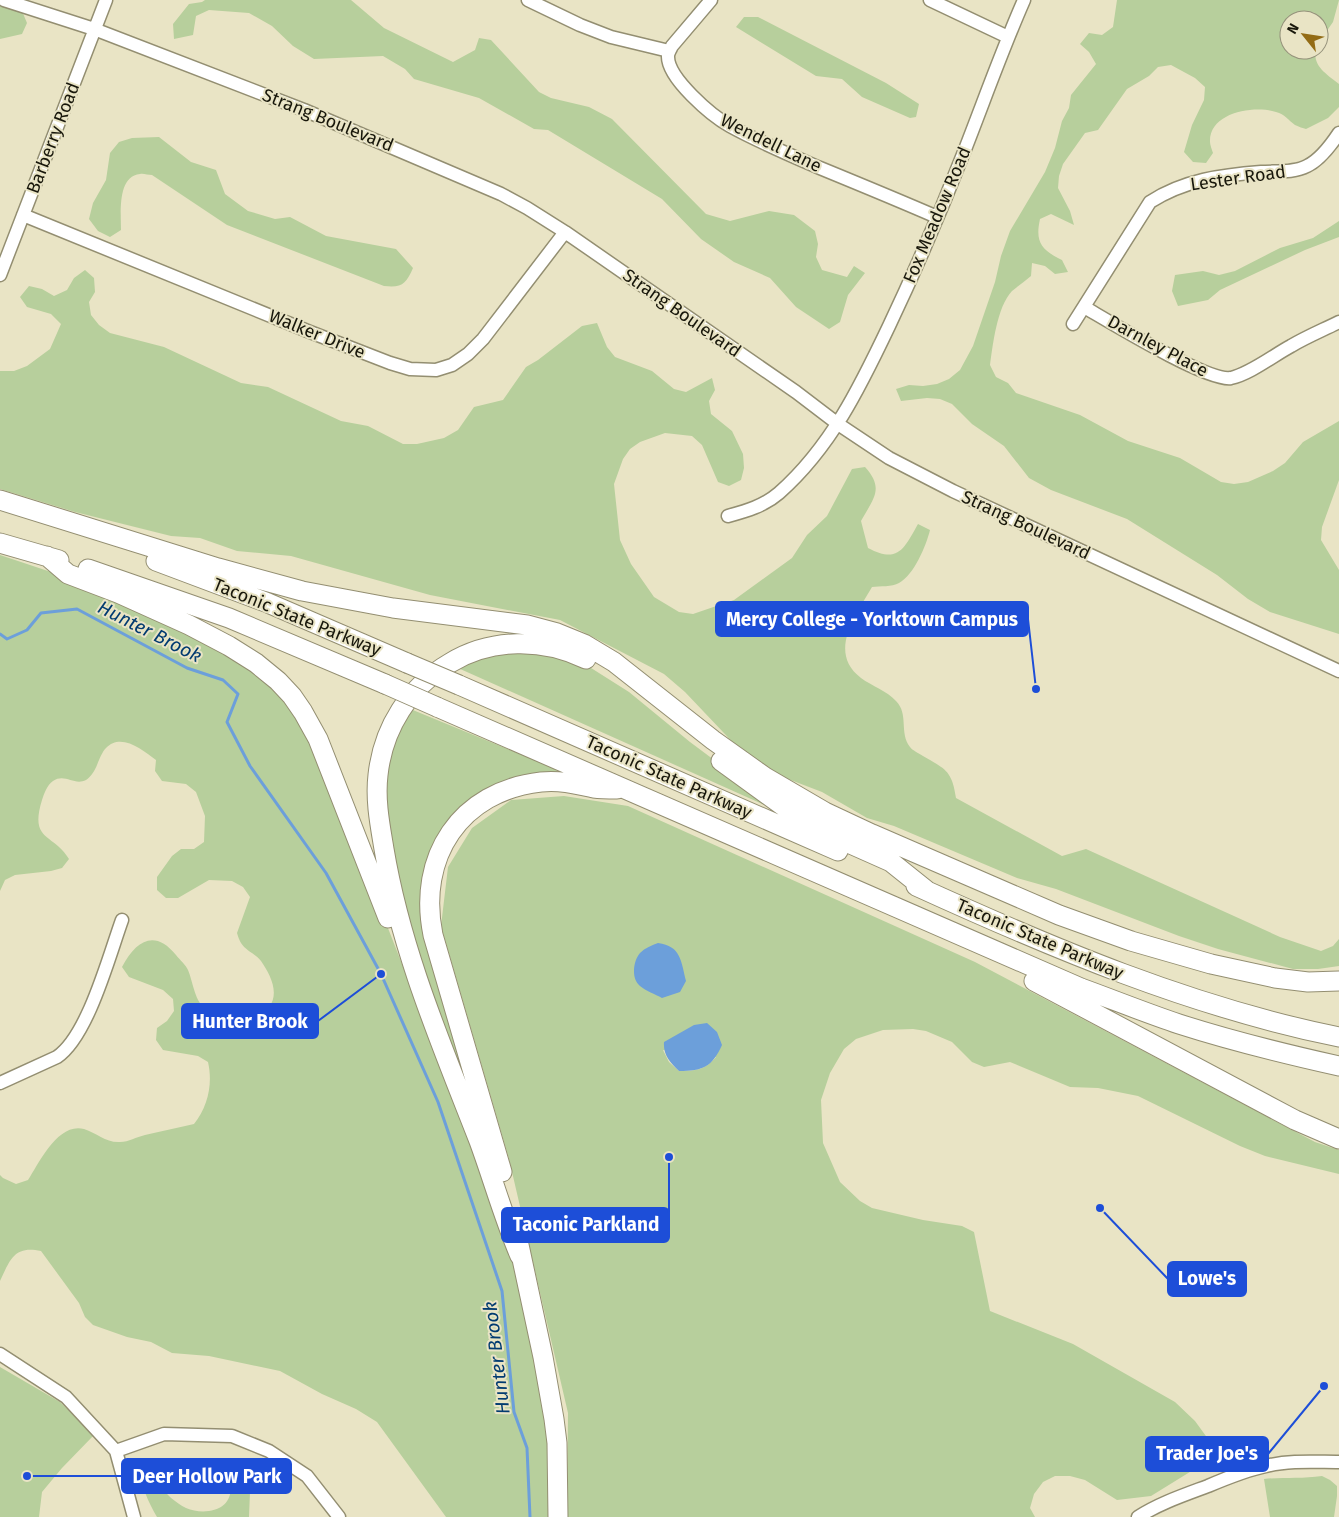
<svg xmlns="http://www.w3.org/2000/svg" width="1339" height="1517" viewBox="0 0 1339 1517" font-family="'Fira Sans',sans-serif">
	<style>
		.green { fill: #b7cf9c; fill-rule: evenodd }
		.water { fill: #6c9fda }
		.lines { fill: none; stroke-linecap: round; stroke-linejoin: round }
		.stream { stroke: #6c9fda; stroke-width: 3 }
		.minor-casing { stroke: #938e71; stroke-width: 15 }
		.highway-casing { stroke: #938e71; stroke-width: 21 }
		.minor { stroke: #fff; stroke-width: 12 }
		.highway { stroke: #fff; stroke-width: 19 }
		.highway-bridge-casing { stroke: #938e71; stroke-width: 21; stroke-linecap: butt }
		.highway-bridge { stroke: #fff; stroke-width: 19 }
		.labels { text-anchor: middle; stroke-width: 4; stroke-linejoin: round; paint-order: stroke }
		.street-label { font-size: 18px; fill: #18170b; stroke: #e9e4c5 }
		.water-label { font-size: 19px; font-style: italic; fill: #023b70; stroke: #e9e4c5 }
		.leader { fill: none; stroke: #1d4ed8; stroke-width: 2 }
		.callout-dot { fill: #1d4ed8; stroke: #e9e4c5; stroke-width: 2 }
		.callout { fill: #1d4ed8; stroke: #1d4ed8; stroke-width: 2 }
		.callout-label { font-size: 19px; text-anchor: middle; font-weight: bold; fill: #fff }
	</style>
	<rect width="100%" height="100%" fill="#e9e4c5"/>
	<!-- green -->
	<path class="green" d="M205,0H351L384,28L453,62L475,50L479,38L491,40L539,92L551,98L589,107L612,119L706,214L730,221L769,211L794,215L815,231L818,244L816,257L822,270L847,277L854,266L865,273L848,295L840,322L829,329L796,307L770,278L734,262L701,239L662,199L548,130L534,129L479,98L414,79L405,69L383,56L314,59L293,46L272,26L249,13L209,10L196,16L193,35L174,39L173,24L189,4L202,2Z
		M1117,0H1339L1333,22L1319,42V20H1289V50H1316C1312,66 1328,75 1339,84V107L1328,118L1306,129C1303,128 1299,127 1295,125C1288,120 1285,114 1276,112C1255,105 1209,112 1210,142C1210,145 1212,150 1213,153L1206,163L1193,162L1184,152L1192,125L1204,100L1205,87L1195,78L1171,65L1158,67L1149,76L1127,89L1098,130L1085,133L1063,164L1059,176L1058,188L1070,211L1074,225L1051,214L1040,219C1035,242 1041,250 1062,260L1068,272L1055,274L1045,266L1032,263L1031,276C1025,281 1018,286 1012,291C997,307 993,344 990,365L996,377L1008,383L1016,393L1080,415L1128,441L1180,458L1221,482L1234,484L1248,482L1273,471L1285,463L1303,442L1339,421V480L1322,527L1321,540L1339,570V634L1270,612L1248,599L1217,575L1127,519L1051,490L1029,478L1004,446L972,424L952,404L940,399L927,398L901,401L896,389L909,385L923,386L937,384L949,379L960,370L973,346L995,282L1001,256L1010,231L1045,172L1055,148L1062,121L1069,108L1071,95L1096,64L1089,52L1080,44L1089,33L1102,35L1113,27Z
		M0,5L22,11L27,23L22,34L0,39Z
		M744,17H758L886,83L919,104L916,117L910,118L862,97L842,79L816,76L736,27Z
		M159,137L191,162L216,170L225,194L248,211L275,219L290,217L326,236L396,249L413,268C406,284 402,288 384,286L227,225L152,175C148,175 143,173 140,174C117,176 121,214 121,230L110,237L98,231L89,219L93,203L106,180L110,153L119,142L132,138Z
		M1339,221V237L1305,250L1220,290L1208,300L1178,306L1172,291L1175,275L1203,271L1219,275L1235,271L1280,248L1313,238Z
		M85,270L94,278L95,292L89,302L91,315L99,325L110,333L164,347L241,383L268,387L341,421L368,426L403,444H417L444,438L458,430L474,407L503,400L526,367L538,360L582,326L597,323L607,347L615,357L652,371L674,389L686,392L712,378L715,390L709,401L711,414L732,431L743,454L744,468L741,480L729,486L718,482L702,445L692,436L665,433L640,442L630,449L623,459L614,484L620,540L631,564L654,597L679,612L693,614L734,600L792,558L807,535L827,516L852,469L865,467C885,489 873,499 861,521L868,548C898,564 904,549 918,524L930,530C926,546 914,575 899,583C892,587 880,586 872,587C856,615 827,652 861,678C872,686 887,691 896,701C909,714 899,733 910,747C913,751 919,753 923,756C945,769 952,770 956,798L1062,856L1086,849L1280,937L1321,951L1333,946L1339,939V966L1318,969H1293L1218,949L1179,936L1056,889L1017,878L894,826L867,818L822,792L775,774L741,751L685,692L664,674L560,620L430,595L291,556L237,551L200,538L171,536L75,512L0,489V371H14L27,366L50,349L61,324L51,314L27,307L20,297L29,286L42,289L54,296L67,290L74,278Z
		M0,555L60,575L226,649L287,697L327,772L477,1156L512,1250L545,1405L549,1457V1517H446L377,1422L356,1409L322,1394L280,1371L209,1356L172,1353L151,1342L127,1337L93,1325L85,1317L79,1303L41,1251C14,1245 10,1260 0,1281V1175L3,1178L16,1184L28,1180C39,1163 58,1122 84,1129C97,1133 106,1143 120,1142C129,1142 136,1137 145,1135C161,1131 178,1128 194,1124C208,1106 213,1084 208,1062L198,1056L163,1050L156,1040L157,1028L167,1021L174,1011L173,999L163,990L129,977L122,967C136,940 155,929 176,955C180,960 186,965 188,970C194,985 194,1000 207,1011C216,1020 234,1025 246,1021C249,1020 253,1017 256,1015C260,1013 266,1010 269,1007C280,993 270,974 261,961C256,954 246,951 241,943C239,940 238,936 237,933L250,897L243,887L232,881L209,880L178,898H166L157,890V877L172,856L181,849H194L204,842L205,816L196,792L186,784L162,781L155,771L156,760C143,750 121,732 106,748C102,752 99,760 97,765C95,770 91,777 86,780C74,786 65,773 53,781C47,785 44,794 42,800C29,842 54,833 69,859L62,868L51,871L15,875L5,880L0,891Z
		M549,650L580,661L629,692L690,742L769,801L767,806L458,668L499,651Z
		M408,708L556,769L558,774L470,803L425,910L470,1094L422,968L399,885L385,795L393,734Z
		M564,796L628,806L975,962L1315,1142L1339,1150V1174L1265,1156L1240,1146L1138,1096L1098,1088L1070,1087L1010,1062L984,1067L972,1062L952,1042L926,1031L913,1029L883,1030L856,1039L844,1049L830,1073L821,1100L823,1143L840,1182L860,1201L872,1208L923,1220L962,1226L974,1232L990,1311L1073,1344L1175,1402L1195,1421L1219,1454L1151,1496L1117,1500L1085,1480L1070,1476H1055L1043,1482L1034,1494L1030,1508L1035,1517H567L568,1413L509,1159L441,926L448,867L472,828L511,800ZM663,1050L716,1057C705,1070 696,1071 679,1071L669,1062Z
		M0,1367L60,1402L94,1435L62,1468L42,1492L39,1517H0Z
		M147,1462C155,1468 156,1476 160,1484C165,1494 176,1503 186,1508C193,1511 201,1512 209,1511C242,1506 225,1476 238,1466C240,1465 243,1465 245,1464L251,1467L249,1517H157C147,1499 139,1483 141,1463Z
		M1322,1476L1330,1480L1337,1486V1496L1334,1517H1270L1264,1479C1283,1477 1302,1479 1322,1476Z"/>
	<!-- water -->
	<path class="water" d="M658,943C681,946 681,961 686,981L680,992L662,998C655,994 646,991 640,986C631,979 633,961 640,953C645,948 652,945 658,943Z
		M707,1023L717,1032L722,1045C712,1067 703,1071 679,1071C670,1062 663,1055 664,1042L694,1025Z"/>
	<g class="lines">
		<!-- stream -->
		<path class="stream" d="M0,634L7,639L27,630L41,613L77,609L187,668L223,680L238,694L227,722L250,766L326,873L381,974L438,1102L502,1291L514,1412L527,1448L530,1517"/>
		<defs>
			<path id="minor" d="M4,0L94,29L304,110L501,194L527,208L565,232L796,392L838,424L889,458L953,491L1339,671
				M528,0L580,25L611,37L669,51
				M711,0L672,46C670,50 668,53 668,56C667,78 712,116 730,126C759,142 790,155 820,168C859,184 898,200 937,217
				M930,0L1008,37
				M23,215L310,332L390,363L410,369L436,370L452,365L468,354L483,339L565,232
				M0,275L106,0
				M1084,307C1110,322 1208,382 1231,378C1250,374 1274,355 1291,346C1306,337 1323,330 1339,322
				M1073,324L1150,202C1184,180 1222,175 1261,172C1275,171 1294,173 1307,166C1320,160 1331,145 1339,133
				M728,516C746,511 764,506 779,493C831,447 860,387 889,326C916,269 941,211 964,152C984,101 1002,50 1024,0
				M0,1083L57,1057C88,1036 109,956 122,920
				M0,1354L66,1397L116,1451L134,1517
				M116,1451L164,1434L232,1436L269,1451L307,1476L339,1517
				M1138,1517C1160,1503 1184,1495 1208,1486C1227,1478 1246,1470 1266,1466C1289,1460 1315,1462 1339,1462"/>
			<path id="highway" d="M0,500L218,568L302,591L393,608L527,625L557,633L584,644L614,662L713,740L765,777L825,812L872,834L1059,915L1131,941L1211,964L1275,978L1308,982L1339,981
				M0,543L59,560
				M47,556L68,574L118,593L189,625L229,646L256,663L278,681L292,696L303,712L318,739L388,918
				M156,561L268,603L407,663
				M88,569L229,618L385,684
				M459,685L838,851
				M437,707L1081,988C1114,1000 1146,1013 1179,1024C1232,1041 1285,1054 1339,1066
				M721,761L790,811L837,838L891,862L926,890
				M916,886C1052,948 1191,1007 1339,1037
				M1034,981L1295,1120L1339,1139
				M502,1172L433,935C417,857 460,791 541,782C560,780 576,784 594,788C601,789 610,789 617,789
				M519,1245L543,1357L554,1419L557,1443L558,1517
				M520,1256C504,1219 493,1179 479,1141C442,1046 401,951 384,849C380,825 375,800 378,775C383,728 409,687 450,663C491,638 543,638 586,659"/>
		</defs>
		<!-- minor casing -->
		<use href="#minor" class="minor-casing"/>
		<!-- highway casing -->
		<use href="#highway" class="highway-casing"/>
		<!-- minor -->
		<use href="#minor" class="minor"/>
		<!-- highway -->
		<use href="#highway" class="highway"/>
		<defs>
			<path id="highway-bridge" d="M407,663L459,685
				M385,684L437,707"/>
		</defs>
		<!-- highway-bridge casing -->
		<use href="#highway-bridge" class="highway-bridge-casing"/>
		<!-- highway-bridge -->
		<use href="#highway-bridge" class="highway-bridge"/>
	</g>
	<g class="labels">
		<!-- street labels -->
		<g class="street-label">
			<text transform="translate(328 120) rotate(22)" y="6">Strang Boulevard</text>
			<text transform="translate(53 138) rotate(-69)" y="6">Barberry Road</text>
			<text transform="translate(771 143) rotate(26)" y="6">Wendell Lane</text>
			<text transform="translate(1238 178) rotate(-8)" y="6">Lester Road</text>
			<text transform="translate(937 215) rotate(-67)" y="6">Fox Meadow Road</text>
			<text transform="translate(682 313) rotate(35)" y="6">Strang Boulevard</text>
			<text transform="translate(317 334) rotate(22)" y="6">Walker Drive</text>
			<text transform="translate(1158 346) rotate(28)" y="6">Darnley Place</text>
			<text transform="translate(1026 525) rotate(25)" y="6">Strang Boulevard</text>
			<text transform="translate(297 617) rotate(22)" y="6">Taconic State Parkway</text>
			<text transform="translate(669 777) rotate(24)" y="6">Taconic State Parkway</text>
			<text transform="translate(1040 939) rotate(23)" y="6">Taconic State Parkway</text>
		</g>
		<!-- water labels -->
		<g class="water-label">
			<text transform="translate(150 631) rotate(27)" y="7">Hunter Brook</text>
			<text transform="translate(496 1358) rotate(-97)" y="7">Hunter Brook</text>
		</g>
	</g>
	<!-- callouts -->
	<path class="leader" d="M1036 689L1028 619M381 974L318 1021M669 1157L669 1225M1100 1208L1168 1279M1324 1386L1268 1454M27 1476L122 1476"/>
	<g class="callout-dot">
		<circle cx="1036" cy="689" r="5"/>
		<circle cx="381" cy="974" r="5"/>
		<circle cx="669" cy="1157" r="5"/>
		<circle cx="1100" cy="1208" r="5"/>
		<circle cx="1324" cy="1386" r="5"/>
		<circle cx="27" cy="1476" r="5"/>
	</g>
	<g class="callout">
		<rect x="716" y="602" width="312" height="34" rx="5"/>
		<rect x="182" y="1004" width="136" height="34" rx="5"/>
		<rect x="502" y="1208" width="167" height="34" rx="5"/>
		<rect x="1168" y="1262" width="78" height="34" rx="5"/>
		<rect x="1146" y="1437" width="122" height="34" rx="5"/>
		<rect x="122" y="1459" width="169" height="34" rx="5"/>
	</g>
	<g class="callout-label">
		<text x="872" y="626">Mercy College - Yorktown Campus</text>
		<text x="250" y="1028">Hunter Brook</text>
		<text x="586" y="1231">Taconic Parkland</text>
		<text x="1207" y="1285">Lowe's</text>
		<text x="1207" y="1460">Trader Joe's</text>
		<text x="207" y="1483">Deer Hollow Park</text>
	</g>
	<!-- north arrow -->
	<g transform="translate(1304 35) rotate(300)"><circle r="24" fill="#e9e4c5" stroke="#95927b"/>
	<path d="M0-4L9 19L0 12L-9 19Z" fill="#936c15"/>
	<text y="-8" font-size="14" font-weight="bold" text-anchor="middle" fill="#18170b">N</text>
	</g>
</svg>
